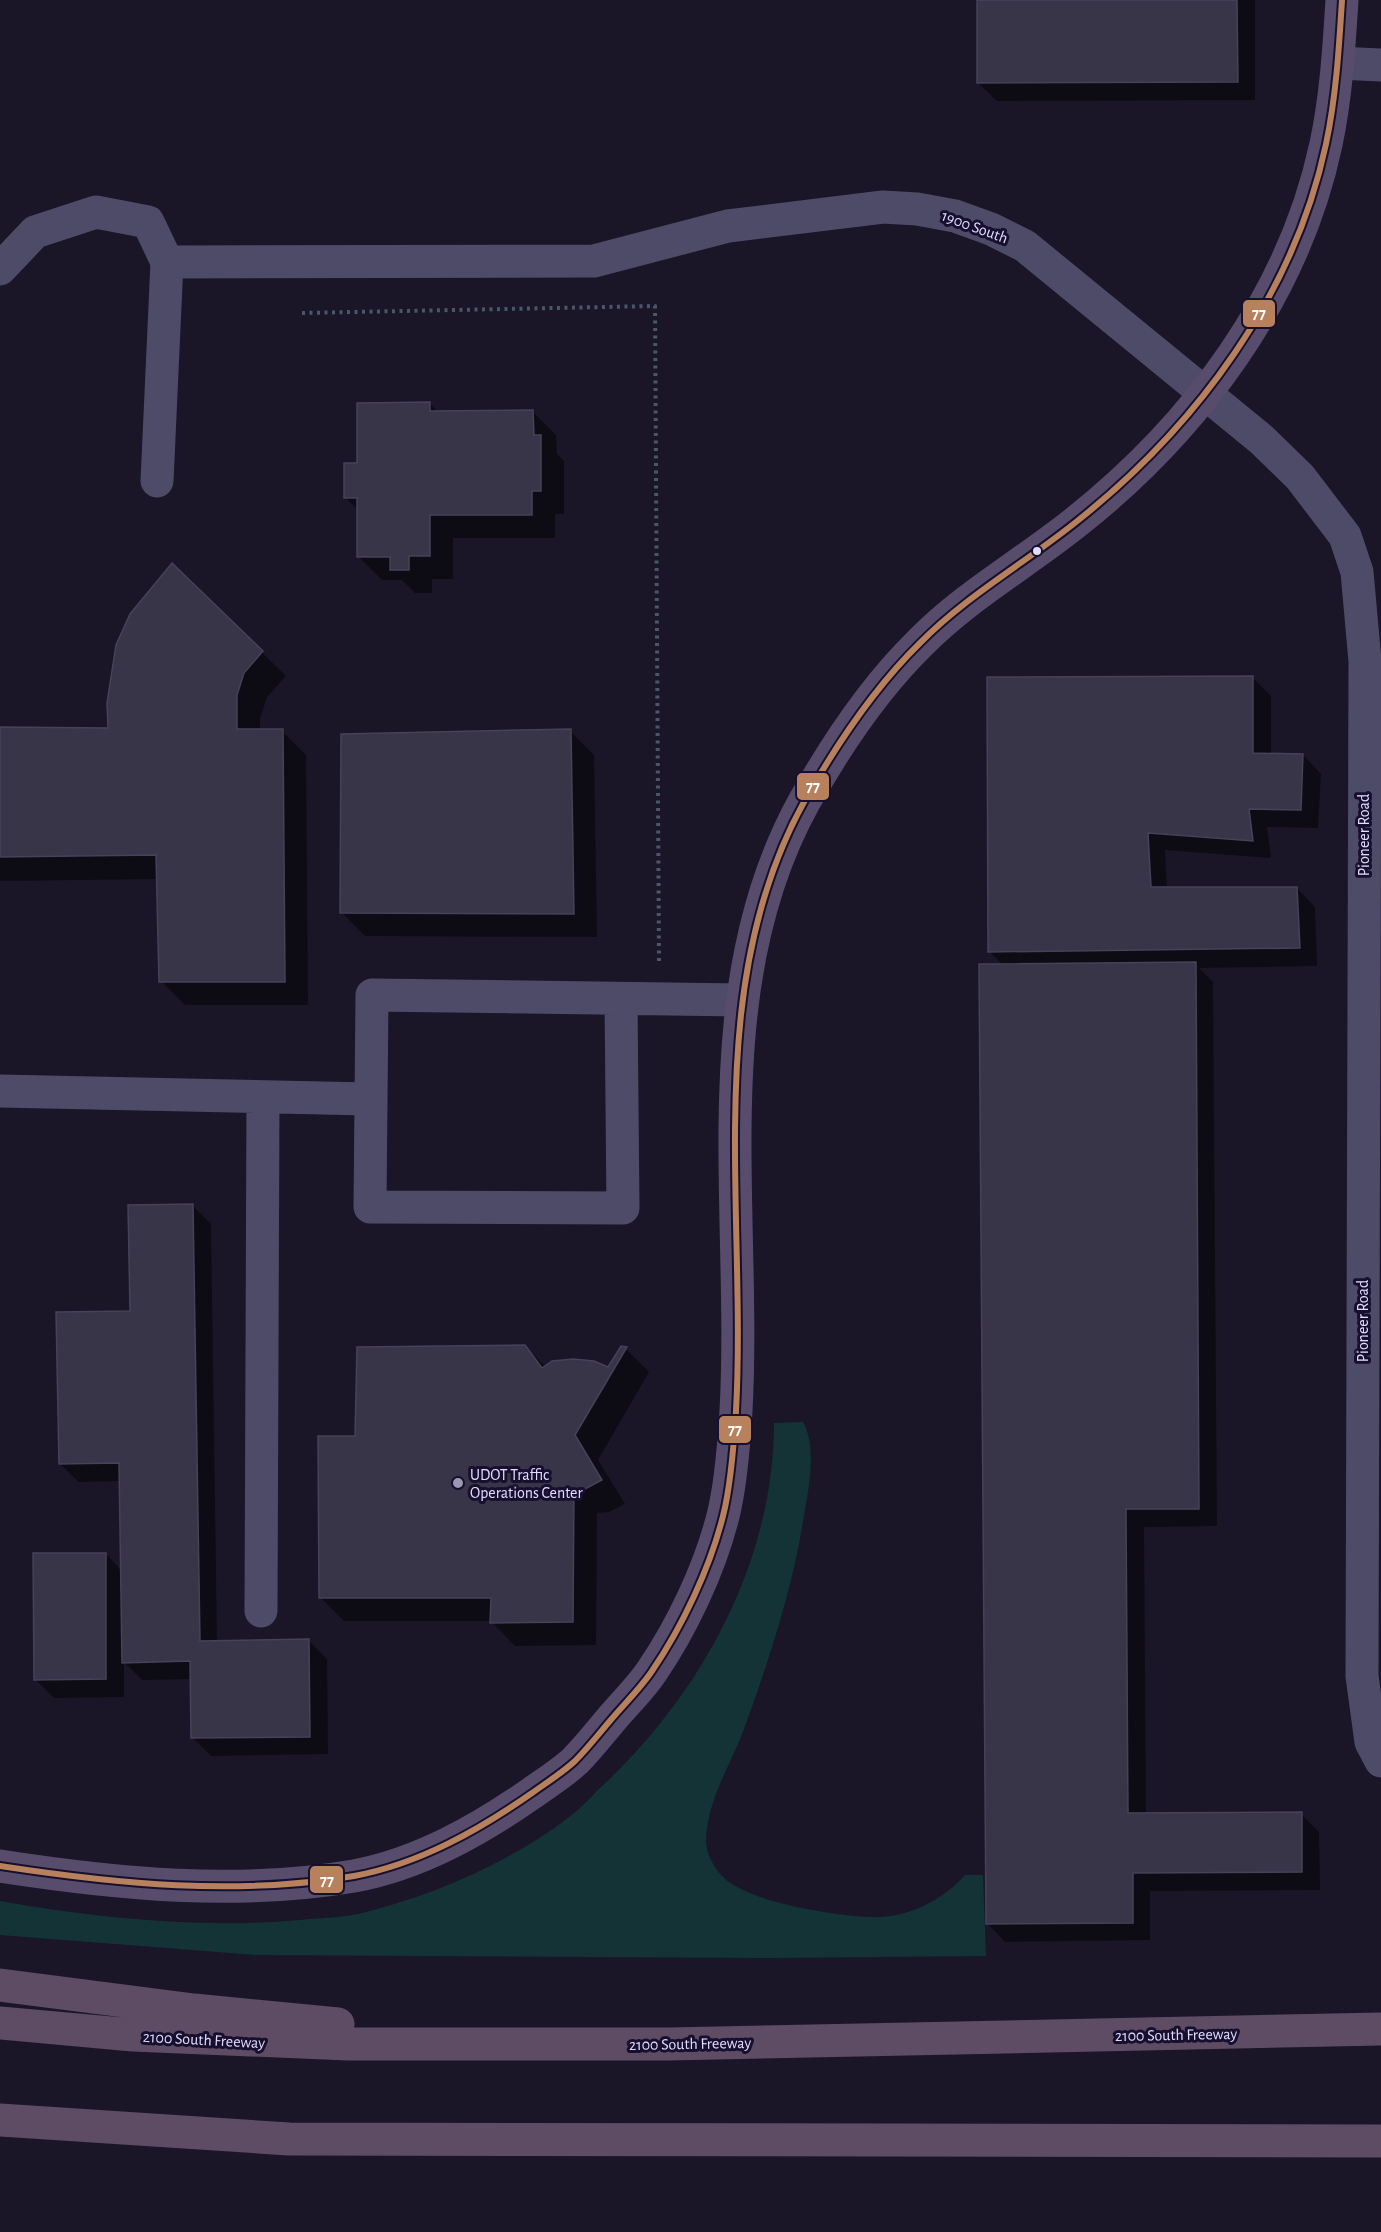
<svg xmlns="http://www.w3.org/2000/svg" width="1381" height="2232" viewBox="0 0 1381 2232" font-family="'Alegreya Sans',sans-serif">
	<style>
		.green { fill: #133337 }
		.shadow { fill: #0007 }
		.building { fill: #393548; stroke: #47415a; stroke-width: 1.5 }
		.lines { fill: none; stroke-linecap: round; stroke-linejoin: round }
		.path { stroke: #485769; stroke-width: 4; stroke-dasharray: 3 4.5; stroke-linecap: butt }
		.minor { stroke: #4e4b68; stroke-width: 33 }
		.major { stroke: #584c6d; stroke-width: 33 }
		.highway { stroke: #5e4b64; stroke-width: 33 }
		.bus-1-casing { stroke: #160f2e; stroke-width: 10 }
		.bus-1 { stroke: #b6815c; stroke-width: 6 }
		.bus-dot { fill: #e2ddff; stroke: #160f2e; stroke-width: 2 }
		.poi-dot { fill: #9c97b3; stroke: #160f2e; stroke-width: 2 }
		.labels { text-anchor: middle; stroke-width: 6; stroke-linejoin: round; paint-order: stroke }
		.street-label { font-size: 16px; fill: #e2ddff; stroke: #160f2e }
		.poi-label { font-size: 16px; fill: #e2ddff; stroke: #160f2e; text-anchor: start }
		.line-badge { stroke: #160f2e; stroke-width: 2 }
		.badge-label { font-size: 16px; text-anchor: middle; font-weight: bold; fill: #fff }
	</style>
	<rect width="100%" height="100%" fill="#1a1627"/>
	<!-- green -->
	<path class="green" d="M803,1422C817,1447 809,1488 804,1515C793,1588 769,1660 744,1729C734,1757 717,1784 710,1813C707,1826 704,1841 708,1853C712,1864 720,1876 729,1882C761,1904 831,1915 869,1917C905,1919 941,1902 965,1875H983L986,1956L772,1958L256,1955L0,1935V1901C98,1918 201,1929 300,1920C319,1918 339,1918 358,1914C432,1896 507,1864 568,1818C579,1810 589,1799 599,1789C700,1696 774,1563 774,1423Z"/>
	<!-- shadow -->
	<path class="shadow" d="M978,0H1255V100L997,101L978,83Z
		M430,403L438,412H533L556,435L557,454L564,461V514H555V538H453V579H432V593H415L402,580H382L358,556V510L346,498L359,464Z
		M172,565L286,676L267,697L260,719V731H282L306,755L308,1005H185L161,981L158,879L0,881V729H109Z
		M1253,678L1271,696V755H1303L1321,774L1318,828L1267,827L1271,858L1165,850L1167,888H1297L1315,907L1317,966L1199,968L1213,982L1217,1526L1144,1527L1146,1814H1301L1319,1832L1320,1890L1150,1891V1940L1005,1942L987,1923L1003,965L990,952Z
		M570,731L594,755L597,937L365,936L342,913Z
		M193,1206L211,1224L217,1642L308,1640L327,1659L328,1754L211,1756L193,1738L192,1679L142,1680L124,1662V1697L54,1698L35,1679L106,1554L122,1571L121,1481L79,1482L60,1464L131,1313Z
		M525,1346L546,1367L609,1369L626,1349L649,1372L598,1460L625,1504L609,1512L597,1513L596,1645L515,1646L491,1621H344L320,1597L357,1437Z"/>
	<!-- building -->
	<path class="building" d="M977,0H1237L1238,82L977,83Z
		M430,402V411L533,410L534,435H541V491H532V515H430V556H409V570H390V557H357V498H344V463H357V403Z
		M172,563L263,651L244,673L237,695V729H283L285,982H159L156,855L0,857V727L108,728L107,703L116,645L130,614Z
		M1253,676V753L1303,754L1301,810L1249,809L1253,841L1148,833L1151,887H1297L1300,948L988,952L987,677Z
		M571,729L574,914L340,913L341,734Z
		M1196,962L1199,1509H1126L1128,1813L1302,1812V1872L1133,1873V1923L986,1924L979,964Z
		M193,1204L200,1641L309,1639L310,1737L191,1738L190,1661L122,1663L119,1463L59,1464L56,1312L130,1311L128,1205Z
		M525,1345L542,1368L552,1361L573,1359L594,1361L608,1367L621,1346L627,1347L575,1435L602,1480L585,1489L574,1490L573,1622L490,1623L491,1598H319L318,1436H355L357,1347Z
		M33,1553H106V1679L34,1680Z"/>
	<g class="lines">
		<!-- path -->
		<path class="path" d="M302,313L655,306L659,963"/>
		<!-- minor -->
		<path class="minor" d="M1338,63L1381,65
			M0,269L35,232L96,212L148,222L167,262
			M157,481L167,262L594,261L728,226L883,207L917,209L955,216L991,229L1025,246L1262,440L1300,477L1345,536L1357,572L1365,661L1362,1676L1371,1742L1381,1761
			M621,999L623,1208L370,1207L372,995L741,1000
			M0,1091L369,1099
			M261,1611L263,1097"/>
		<!-- major -->
		<path class="major" d="M0,1866C117,1884 237,1896 354,1876C419,1864 479,1830 532,1793C546,1783 562,1773 575,1761C587,1749 598,1735 609,1722C623,1705 640,1689 652,1671C682,1627 710,1568 723,1516C731,1485 734,1443 736,1411C747,1209 701,988 804,802C836,745 873,689 920,643C966,596 1025,563 1076,522C1196,427 1294,295 1326,144C1336,97 1339,48 1342,0"/>
		<!-- highway -->
		<path class="highway" d="M0,1985L194,2010L338,2024
			M0,2023L133,2035L348,2044H669L1381,2029
			M0,2120L289,2139L1381,2141"/>
		<defs>
			<path id="bus-1" d="M0,1866C117,1884 237,1896 354,1876C419,1864 479,1830 532,1793C546,1783 562,1773 575,1761C587,1749 598,1735 609,1722C623,1705 640,1689 652,1671C682,1627 710,1568 723,1516C731,1485 734,1443 736,1411C747,1209 701,988 804,802C836,745 873,689 920,643C966,596 1025,563 1076,522C1196,427 1294,295 1326,144C1336,97 1339,48 1342,0"/>
		</defs>
		<!-- bus-1 casing -->
		<use href="#bus-1" class="bus-1-casing"/>
		<!-- bus-1 -->
		<use href="#bus-1" class="bus-1"/>
	</g>
	<!-- markers -->
	<circle class="bus-dot" cx="1037" cy="551" r="5"/>
	<circle class="poi-dot" cx="458" cy="1483" r="6"/>
	<g class="labels">
		<!-- street labels -->
		<g class="street-label">
			<text transform="translate(975 226) rotate(20)" y="6">1900 South</text>
			<text transform="translate(1363 835) rotate(-90)" y="6">Pioneer Road</text>
			<text transform="translate(1362 1321) rotate(-90)" y="6">Pioneer Road</text>
			<text transform="translate(1176 2034) rotate(-1)" y="6">2100 South Freeway</text>
			<text transform="translate(204 2039) rotate(3)" y="6">2100 South Freeway</text>
			<text transform="translate(690 2043) rotate(-1)" y="6">2100 South Freeway</text>
		</g>
		<!-- poi labels -->
		<g class="poi-label">
			<text x="470" y="1480">UDOT Traffic<tspan x="470" dy="18">Operations Center</tspan></text>
		</g>
	</g>
	<g class="line-badge">
		<rect x="1242" y="299" width="34" height="29" rx="6" fill="#b6815c"/>
		<rect x="796" y="772" width="34" height="29" rx="6" fill="#b6815c"/>
		<rect x="718" y="1415" width="34" height="29" rx="6" fill="#b6815c"/>
		<rect x="309" y="1865" width="35" height="29" rx="6" fill="#b6815c"/>
	</g>
	<g class="badge-label">
		<text x="1259" y="319">77</text>
		<text x="813" y="792">77</text>
		<text x="735" y="1435">77</text>
		<text x="327" y="1886">77</text>
	</g>
</svg>
